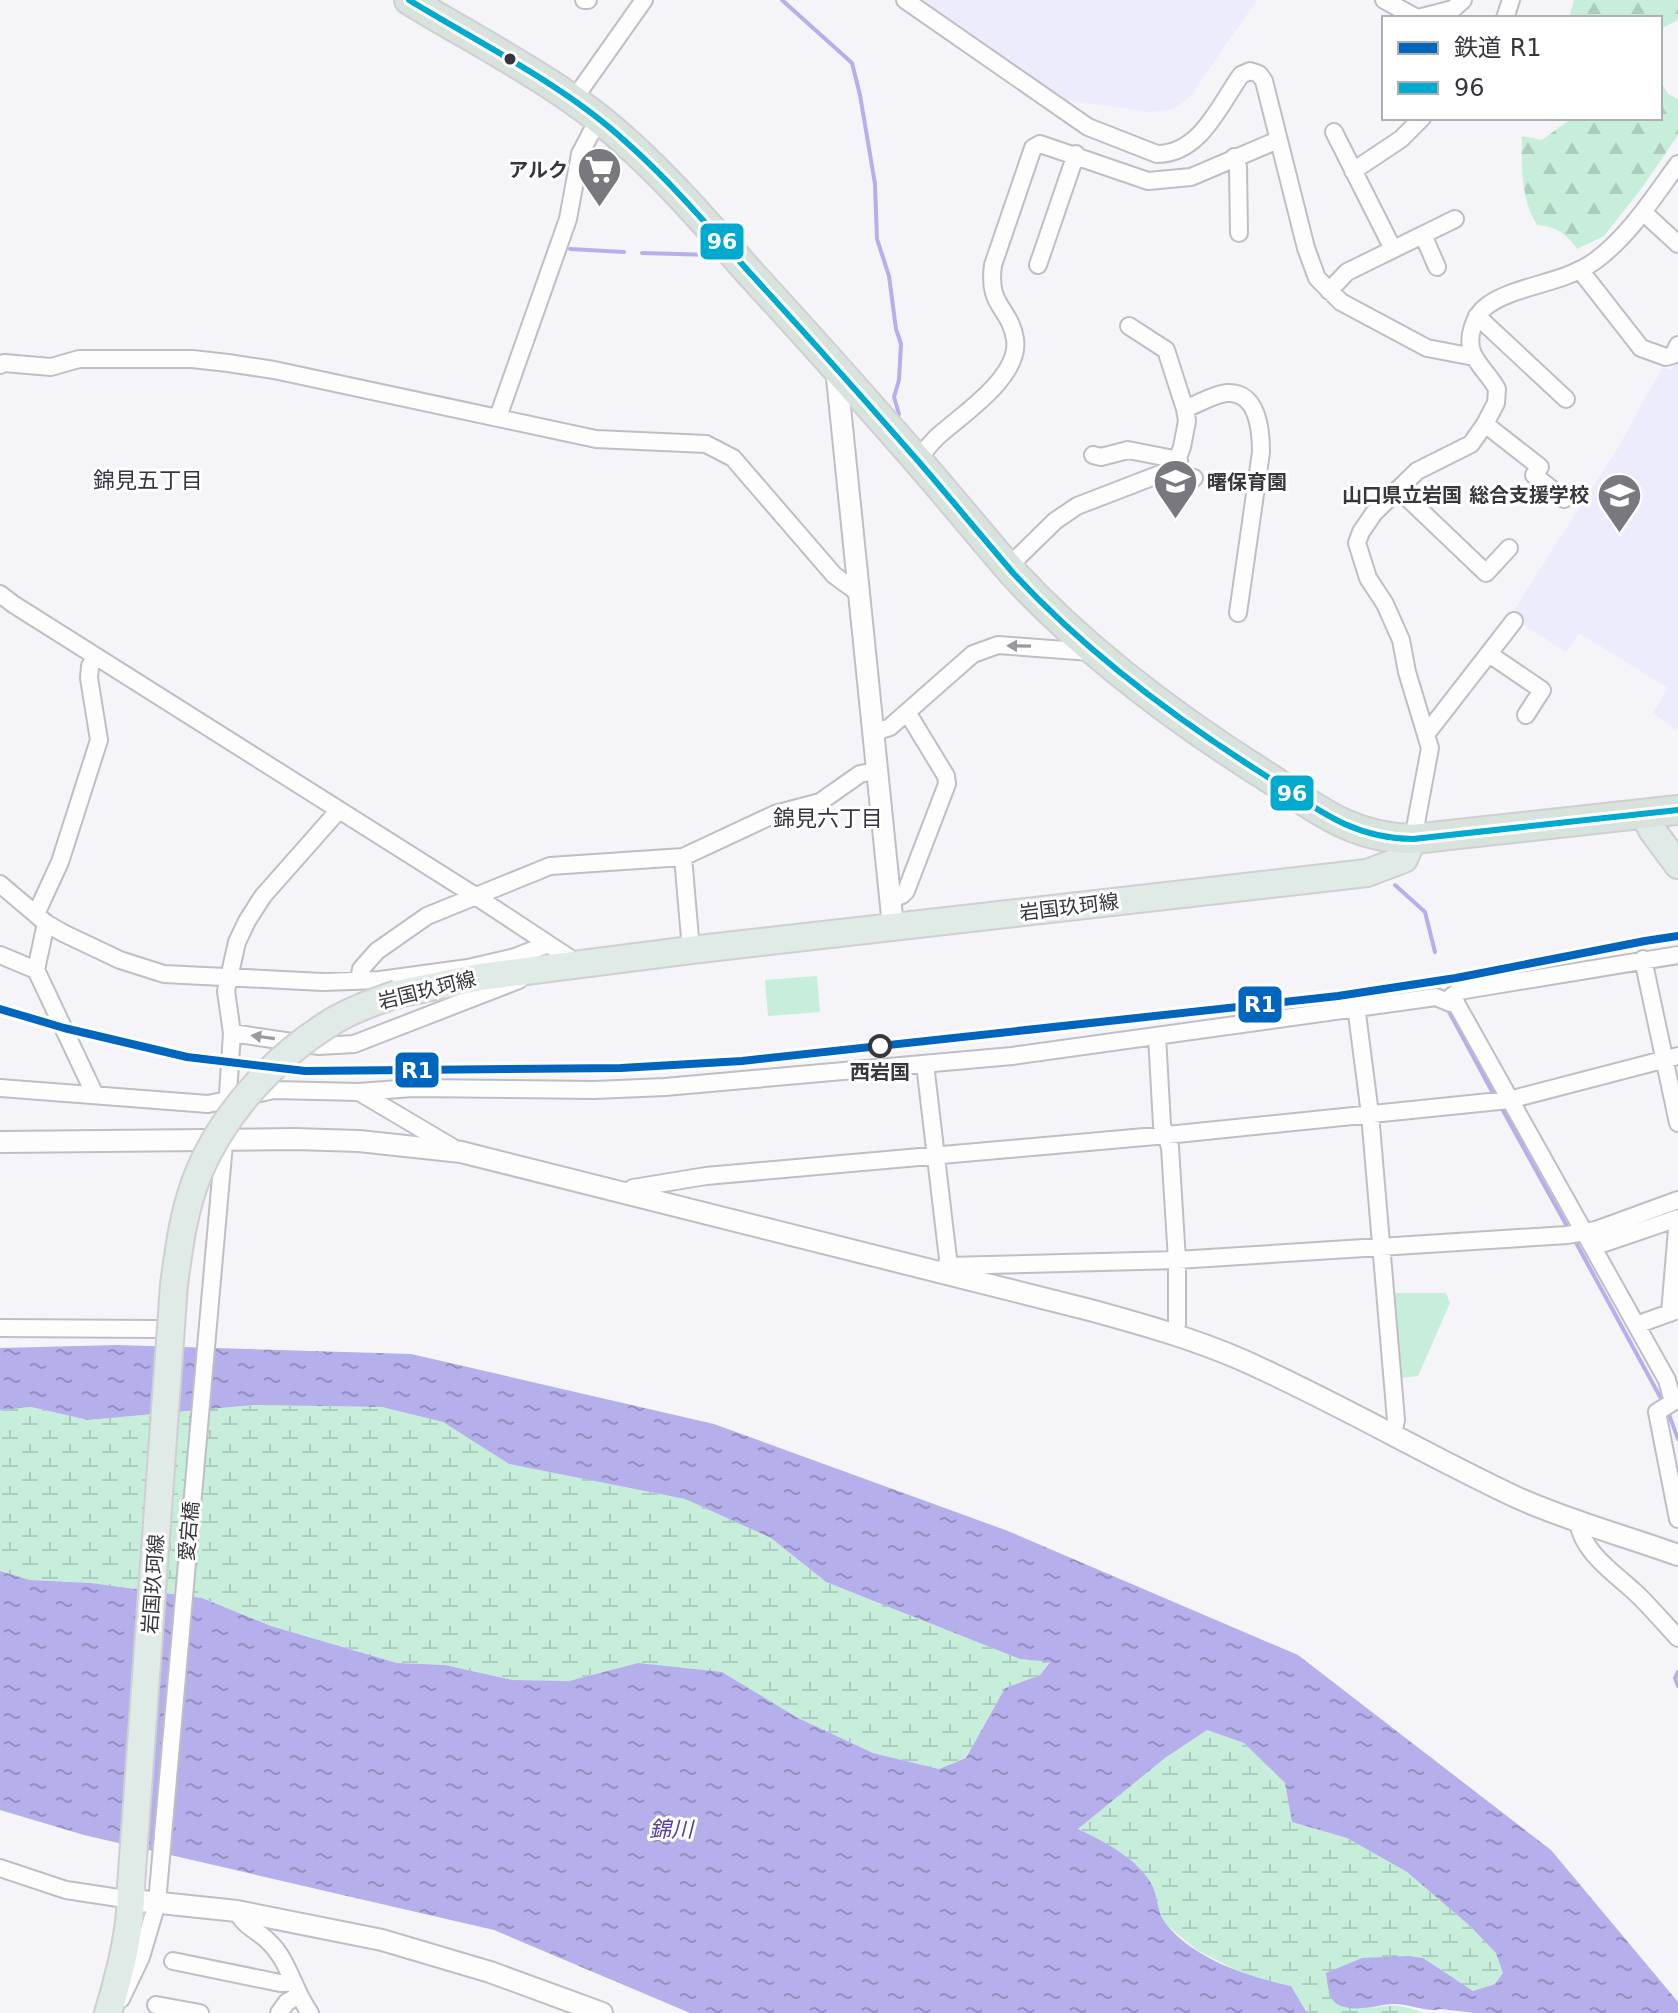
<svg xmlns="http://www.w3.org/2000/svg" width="1678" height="2013" viewBox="0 0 1678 2013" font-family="'DejaVu Sans','Noto Sans JP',sans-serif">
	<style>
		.built { fill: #ececfc }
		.forest { fill: url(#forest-firs) }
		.wetland { fill: url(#wetland-marsh) }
		.park { fill: #c6eedb }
		.water { fill: url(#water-ripples) }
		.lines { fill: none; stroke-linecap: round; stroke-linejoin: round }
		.stream { stroke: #b5afec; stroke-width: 4 }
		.minor-casing { stroke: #bfbec4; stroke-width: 20 }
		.tertiary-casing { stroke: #bfbec4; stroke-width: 24 }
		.primary-casing { stroke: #cfcfd2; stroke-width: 30 }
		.trunk-casing { stroke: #cfcfd2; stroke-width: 32 }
		.minor { stroke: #fdfdfe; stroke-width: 16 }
		.tertiary { stroke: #fdfdfe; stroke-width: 20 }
		.primary { stroke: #e0eae6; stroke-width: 26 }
		.trunk { stroke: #d8e3de; stroke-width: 28 }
		.primary-bridge-casing { stroke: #cfcfd2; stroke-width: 30; stroke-linecap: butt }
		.primary-bridge { stroke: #e0eae6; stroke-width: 26 }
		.bus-1-casing { stroke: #fff; stroke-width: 12 }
		.bus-1 { stroke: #00a9ce; stroke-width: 6 }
		.rail-1-casing { stroke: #fff; stroke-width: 14 }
		.rail-1 { stroke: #0065bd; stroke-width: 8 }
		.oneway { fill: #9a9a9e }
		.bus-dot { fill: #37363d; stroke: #fff; stroke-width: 3 }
		.stop-dot { fill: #fff; stroke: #37363d; stroke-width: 4 }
		.labels { text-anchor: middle; stroke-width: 6; stroke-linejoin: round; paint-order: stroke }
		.poi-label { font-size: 20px; font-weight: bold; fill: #37363d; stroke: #fff; text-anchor: end }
		.street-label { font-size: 20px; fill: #37363d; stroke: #fff }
		.stop-label { font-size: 20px; font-weight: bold; fill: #37363d; stroke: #fff }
		.neighbourhood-label { font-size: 22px; fill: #363543; stroke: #fff }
		.water-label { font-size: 22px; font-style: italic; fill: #5440a3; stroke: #fff }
		.line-badge { stroke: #fff; stroke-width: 3 }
		.badge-label { font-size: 22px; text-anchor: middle; font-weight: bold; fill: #fff }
	</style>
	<defs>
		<pattern id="forest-firs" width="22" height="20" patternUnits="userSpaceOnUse" patternTransform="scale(2)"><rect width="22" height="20" fill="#c6eedb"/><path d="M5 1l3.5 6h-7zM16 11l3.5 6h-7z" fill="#abcdbd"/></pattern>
		<pattern id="wetland-marsh" width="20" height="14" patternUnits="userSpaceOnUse" patternTransform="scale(2)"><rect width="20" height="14" fill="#c6eedb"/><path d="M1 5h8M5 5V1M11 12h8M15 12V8" fill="none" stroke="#abcdbd"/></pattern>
		<pattern id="water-ripples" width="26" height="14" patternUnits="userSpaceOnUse" patternTransform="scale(2)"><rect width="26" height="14" fill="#b5afec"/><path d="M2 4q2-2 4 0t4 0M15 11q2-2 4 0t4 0" fill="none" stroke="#948fc0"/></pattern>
	</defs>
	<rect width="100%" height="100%" fill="#f4f4f9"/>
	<!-- built -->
	<path class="built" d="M918,0H1257L1189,98L1171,110L1149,112L1060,99Z
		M1678,359V731L1653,713L1668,688L1579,633L1566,652L1510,616L1615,453L1663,367L1671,370Z"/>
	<!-- forest -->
	<path class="forest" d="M1574,0H1678V20L1660,29V18H1569Z
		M1660,81L1668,94L1678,99V135L1641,189L1604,236L1577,249C1566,233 1557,227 1537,225C1521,199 1521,166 1522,136L1542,140L1572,118H1660Z"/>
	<!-- wetland -->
	<path class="wetland" d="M254,1405L382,1407L443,1422L509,1464L685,1499L771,1538L826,1582L1020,1659L1050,1661L1040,1675L1005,1688L966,1758L939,1769L873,1753L796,1717L638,1663L569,1681L512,1680L445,1665L397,1663L271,1626L202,1598L91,1583L30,1580L0,1571V1410L31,1407L88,1420Z
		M1207,1730L1244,1743L1285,1783L1293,1822L1347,1838L1407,1872L1470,1926L1497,1953L1504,1973L1495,1984L1473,1991L1454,1979L1373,2008C1392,2004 1405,2005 1423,2013H1307L1291,1986L1250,1977L1198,1951L1164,1923L1151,1883L1078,1829L1165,1758Z"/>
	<!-- park -->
	<path class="park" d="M817,976L820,1012L768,1016L765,980Z
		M1385,1293H1446L1450,1303L1418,1376L1392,1379Z"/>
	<!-- water -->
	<path class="water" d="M117,1345L411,1354L714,1424L1008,1531L1298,1655L1551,1850L1678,2002V2013H1475L1441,2009C1425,2013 1410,2003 1392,2004C1376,2005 1357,2012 1341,2006C1328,2001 1328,1985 1326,1973L1362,1958L1408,1956L1423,1958L1473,1991L1495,1984L1503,1973L1496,1953L1470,1926L1407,1872L1347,1838L1292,1822L1285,1783L1244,1743L1207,1730L1165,1758L1078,1829C1105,1842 1135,1857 1151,1883C1158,1895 1157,1913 1166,1924C1194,1959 1248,1977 1291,1986L1307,2013H690L494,1930L84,1835L0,1810V1571L30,1580L91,1583L202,1598L271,1626L397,1663L445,1665L512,1680L569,1681L638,1663L722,1672L796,1717L873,1753L939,1769L966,1758L1005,1688L1040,1675L1050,1662L1020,1659L826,1582L771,1538L685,1499L509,1464L443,1422L382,1407L254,1405L88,1420L31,1407L0,1410V1348Z"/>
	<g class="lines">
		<!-- stream -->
		<path class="stream" d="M782,0L852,63L860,95L875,184L877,239L889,276L896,329L901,344L899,380L894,397L899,414
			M570,249L624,252
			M642,253L712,255
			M1395,885L1425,912L1435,952
			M1447,1008L1494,1095
			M1501,1107L1568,1228
			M1574,1239L1664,1404
			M1668,1412L1678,1439
			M1678,1672L1675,1678L1678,1686"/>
		<defs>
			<path id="minor" d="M584,0H588
				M905,0L1088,127L1157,154C1200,154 1219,106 1241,75L1250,71L1259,74L1264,81L1306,248L1317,278L1341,302L1427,348L1474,357
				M1384,0L1417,18
				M1418,18L1453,9L1463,0
				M1505,18L1511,0
				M574,99L644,0
				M1334,132L1393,249
				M1234,157L1238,167L1239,233
				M1353,171L1401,139L1422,118
				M1643,212L1678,244
				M1423,235L1437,267
				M1038,265L1076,154
				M1580,270L1641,348L1666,357L1673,355L1678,345
				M1329,291L1347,272L1455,219
				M1477,316L1566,399
				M1129,326L1166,350L1185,409L1187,421L1182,447L1172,473
				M0,365L4,363L51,367L79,359H192L228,363L274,370L596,439L706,444L733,458L834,575L857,592
				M1185,409C1198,404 1214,394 1227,393C1258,391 1261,431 1261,452L1238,613
				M498,417L568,219L580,154L591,133L602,121
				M1485,424L1540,467L1534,475L1564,499
				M1093,455L1101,457L1128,450L1179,460
				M917,460C924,452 930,444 937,437C961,415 1021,377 1015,339C1010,307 987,307 993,265L1033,148L1040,144L1148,181L1191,177L1278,140
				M1398,489L1486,573L1509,548
				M1009,566L1055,521L1077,506L1160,474L1172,473L1194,478
				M0,594L13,604L477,897L568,957L572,965
				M1489,654L1542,690L1526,715
				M872,733L890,727L973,654L998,645L1091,652
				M1427,733L1514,621
				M1413,839L1430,748L1407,672L1401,640L1385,604L1368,578L1357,543L1361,532L1374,513L1417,471L1471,444L1485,424L1496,403L1497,389C1491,377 1479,367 1473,354C1466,338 1474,315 1488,305C1516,285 1563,284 1595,261C1629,236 1653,198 1678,164
				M683,857L691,950
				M0,884L46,923L63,933L120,960L164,974L323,982L380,980L468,968L515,957L548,944
				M891,899L902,895L906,891L947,784L946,776L907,712
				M36,914L60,862L99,740L89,678L90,666L96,657
				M46,923L36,970L95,1095
				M0,955L36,970
				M1678,955L1459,991L1452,996L1667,1380L1673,1402L1657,1412L1678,1519
				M1643,959L1678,1123
				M359,980L361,969L377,951L427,916L550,866L683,857L775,814L820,802L860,774L876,771
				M1356,1006L1370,1114L1396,1420L1393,1434
				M232,1033L319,1046L354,1044L519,980
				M1157,1036L1162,1125L1170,1147L1177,1260V1324L1174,1334
				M925,1064L948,1259L945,1274
				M0,1088L208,1104L274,1090L359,1092L412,1088L594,1090L665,1087L1012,1056L1436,997L1450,1003L1456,1002
				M359,1092L457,1150
				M227,1109L232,1033L226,991L237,942L247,921L263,896L339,810
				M627,1193L633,1188L706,1176L1167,1135L1509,1100L1678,1056
				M1593,1247L1678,1218
				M947,1266L1177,1260L1567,1235L1596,1230L1678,1200
				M1670,1313L1678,1218
				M1636,1325L1678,1310
				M0,1328L157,1329
				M1578,1521C1582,1554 1618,1575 1640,1597C1653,1610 1665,1624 1678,1638
				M0,1868L66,1890L132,1900
				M237,1911C243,1926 257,1930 268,1941C289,1960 293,1990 310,2013
				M173,1961L280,1983L292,1982
				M121,1999L141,1957L157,1903L225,1132
				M156,2005L200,2013
				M279,2013L287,2002L298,1996"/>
			<path id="tertiary" d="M836,368L893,926
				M0,1142L294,1139L359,1141L461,1152L1090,1310C1141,1324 1191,1338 1240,1359C1335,1401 1424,1454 1518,1498C1569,1521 1625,1536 1678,1555
				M132,1900L237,1911L382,1940L490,1972L602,2013"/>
			<path id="primary" d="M1644,813L1652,830L1678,865
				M397,994L480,977L691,950L1367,873L1404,859L1413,839
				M108,2013C120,1973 132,1928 131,1886"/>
			<path id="trunk" d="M409,0C479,43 566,86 626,142C671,182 710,228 750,273C807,335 863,398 919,462C951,499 982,537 1014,574C1087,653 1173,717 1263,774C1315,807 1349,838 1413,839L1678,810"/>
		</defs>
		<!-- minor casing -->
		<use href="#minor" class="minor-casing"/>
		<!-- tertiary casing -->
		<use href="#tertiary" class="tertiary-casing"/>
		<!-- primary casing -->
		<use href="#primary" class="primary-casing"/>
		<!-- trunk casing -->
		<use href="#trunk" class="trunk-casing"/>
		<!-- minor -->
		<use href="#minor" class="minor"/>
		<!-- tertiary -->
		<use href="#tertiary" class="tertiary"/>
		<!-- primary -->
		<use href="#primary" class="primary"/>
		<!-- trunk -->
		<use href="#trunk" class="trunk"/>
		<defs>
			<path id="primary-bridge" d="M131,1886L174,1285C179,1247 184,1208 199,1172C225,1110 278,1054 335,1020C354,1009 376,1001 397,994"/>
		</defs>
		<!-- primary-bridge casing -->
		<use href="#primary-bridge" class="primary-bridge-casing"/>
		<!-- primary-bridge -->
		<use href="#primary-bridge" class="primary-bridge"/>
		<defs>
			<path id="bus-1" d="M409,0C479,43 566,86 626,142C671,182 710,228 750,273C807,335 863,398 919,462C951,499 982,537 1014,574C1087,653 1173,717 1263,774C1315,807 1349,838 1413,839L1678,810"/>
		</defs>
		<!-- bus-1 casing -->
		<use href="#bus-1" class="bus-1-casing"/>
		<!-- bus-1 -->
		<use href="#bus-1" class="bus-1"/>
		<defs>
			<path id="rail-1" d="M0,1009L64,1028L187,1057L305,1071L621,1068L742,1061L1338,996L1456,978L1645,941L1678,936"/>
		</defs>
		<!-- rail-1 casing -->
		<use href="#rail-1" class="rail-1-casing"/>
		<!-- rail-1 -->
		<use href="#rail-1" class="rail-1"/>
	</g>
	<!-- one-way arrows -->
	<defs><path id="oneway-solid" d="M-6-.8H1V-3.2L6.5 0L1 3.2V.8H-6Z" transform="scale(2)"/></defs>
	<g class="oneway">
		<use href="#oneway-solid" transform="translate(1019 646) rotate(-179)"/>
		<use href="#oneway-solid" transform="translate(263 1037) rotate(-172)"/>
	</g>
	<!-- icons -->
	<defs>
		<symbol id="supermarket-pin" viewBox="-11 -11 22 30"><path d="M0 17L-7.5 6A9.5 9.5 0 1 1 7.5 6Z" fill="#79787f" stroke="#fff"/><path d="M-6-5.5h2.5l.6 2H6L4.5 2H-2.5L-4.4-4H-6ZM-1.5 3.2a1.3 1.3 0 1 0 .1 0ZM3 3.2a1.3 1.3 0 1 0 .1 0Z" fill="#fff"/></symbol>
		<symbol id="school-pin" viewBox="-11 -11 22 30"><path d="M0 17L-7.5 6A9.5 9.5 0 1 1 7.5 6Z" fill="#79787f" stroke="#fff"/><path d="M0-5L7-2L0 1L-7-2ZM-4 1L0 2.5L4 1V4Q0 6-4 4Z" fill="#fff"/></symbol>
	</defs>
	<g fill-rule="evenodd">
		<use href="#supermarket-pin" x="574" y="144" width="51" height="69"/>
		<use href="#school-pin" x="1150" y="456" width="51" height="69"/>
		<use href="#school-pin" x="1594" y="470" width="51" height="69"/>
	</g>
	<!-- markers -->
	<circle class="bus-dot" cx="510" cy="59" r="7"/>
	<circle class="stop-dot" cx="880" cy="1046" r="10"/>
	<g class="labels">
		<!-- poi labels -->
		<g class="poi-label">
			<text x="568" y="177">アルク</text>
			<text x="1207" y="489" text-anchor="start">曙保育園</text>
			<text x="1589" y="502">山口県立岩国 総合支援学校</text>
		</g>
		<!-- street labels -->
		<g class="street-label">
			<text transform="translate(1069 907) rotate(-7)" y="7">岩国玖珂線</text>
			<text transform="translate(427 990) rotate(-14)" y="7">岩国玖珂線</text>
			<text transform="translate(189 1531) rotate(-85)" y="7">愛宕橋</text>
			<text transform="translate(153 1584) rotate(-86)" y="7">岩国玖珂線</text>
		</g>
		<!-- stop labels -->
		<g class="stop-label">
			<text x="880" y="1079">西岩国</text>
		</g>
		<!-- neighbourhood labels -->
		<g class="neighbourhood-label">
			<text x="148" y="488">錦見五丁目</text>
			<text x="828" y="826">錦見六丁目</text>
		</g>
		<!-- water labels -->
		<g class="water-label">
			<text x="671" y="1837">錦川</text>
		</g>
	</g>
	<g class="line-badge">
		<rect x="699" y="222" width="46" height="39" rx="8" fill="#00a9ce"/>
		<rect x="1269" y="774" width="46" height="38" rx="8" fill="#00a9ce"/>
		<rect x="1237" y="985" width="46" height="39" rx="8" fill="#0065bd"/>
		<rect x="394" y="1051" width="46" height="38" rx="8" fill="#0065bd"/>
	</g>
	<g class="badge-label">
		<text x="722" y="249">96</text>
		<text x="1292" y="801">96</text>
		<text x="1260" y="1012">R1</text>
		<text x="417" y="1078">R1</text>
	</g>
	<!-- legend -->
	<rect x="1382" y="16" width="280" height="104" fill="#ffffff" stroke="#afafb1" stroke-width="2"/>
	<rect x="1398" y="42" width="40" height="12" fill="#0065bd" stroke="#afafb1" stroke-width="2"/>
	<text x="1454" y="56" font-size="24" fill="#37363d">鉄道 R1</text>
	<rect x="1398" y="82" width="40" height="12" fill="#00a9ce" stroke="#afafb1" stroke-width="2"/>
	<text x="1454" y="96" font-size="24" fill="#37363d">96</text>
</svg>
